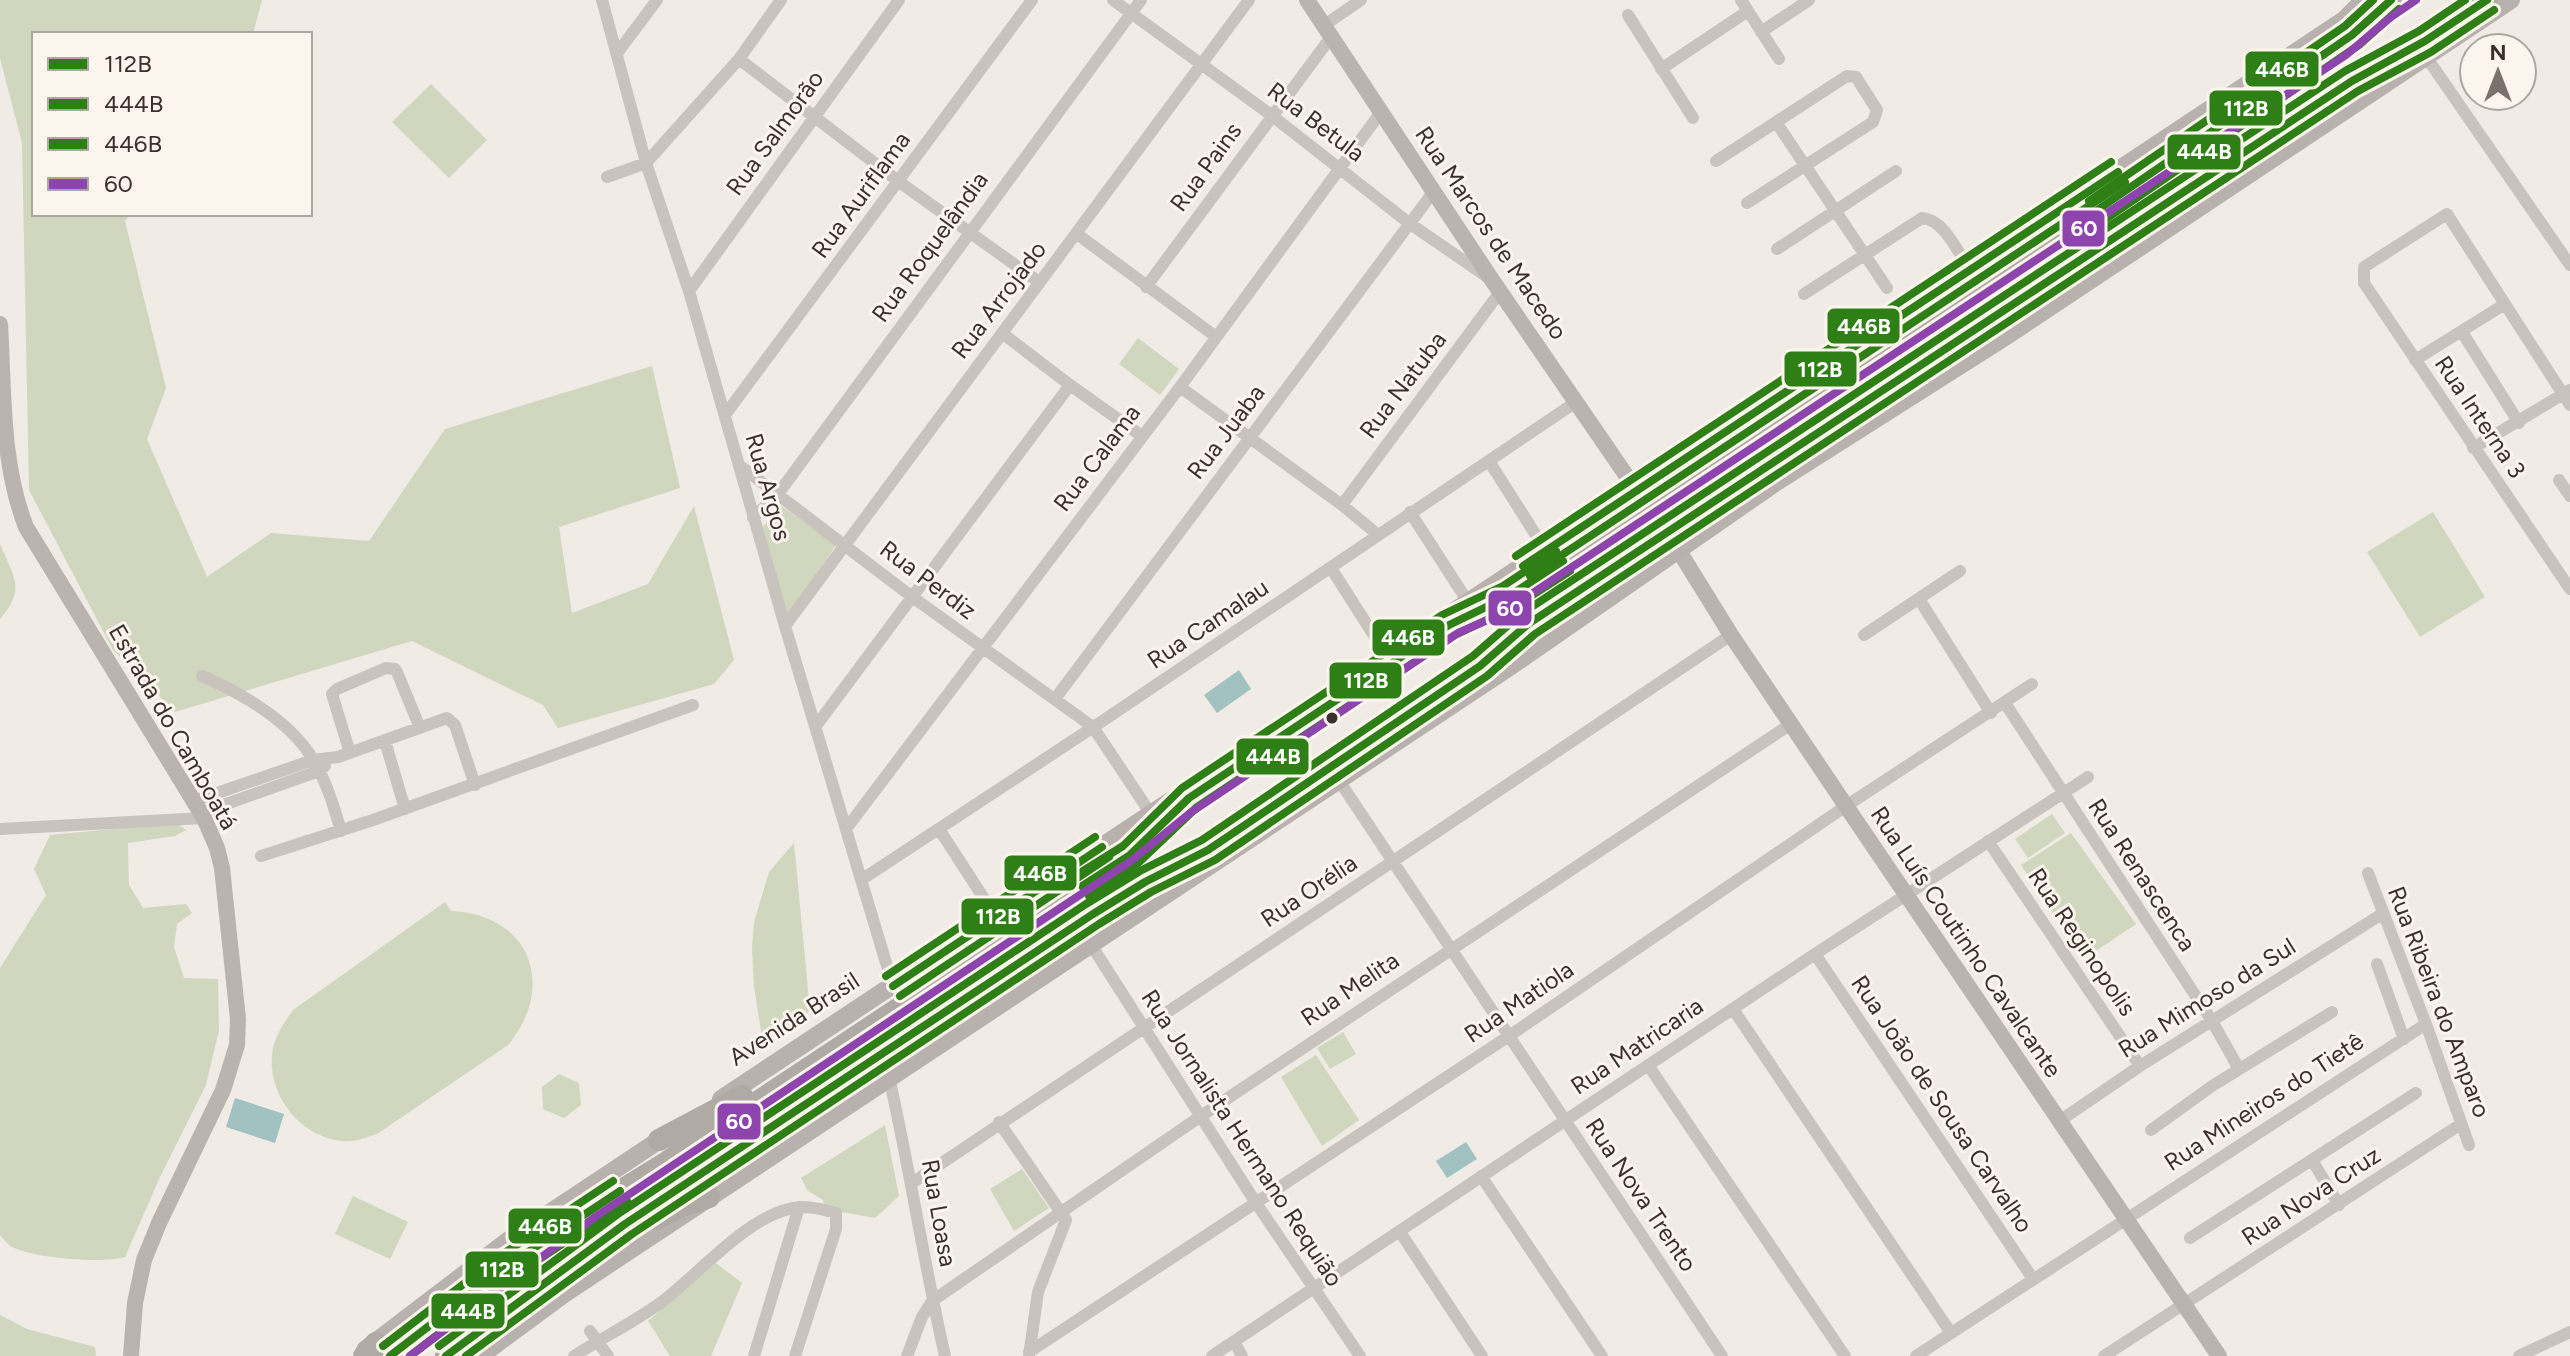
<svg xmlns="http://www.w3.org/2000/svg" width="2570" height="1356" viewBox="0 0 2570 1356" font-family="Figtree,sans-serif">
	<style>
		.green { fill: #d1d6bf }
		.water { fill: #a1c2c1 }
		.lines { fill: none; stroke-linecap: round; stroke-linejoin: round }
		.street { stroke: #c9c3be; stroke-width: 12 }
		.secondary { stroke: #bab3ae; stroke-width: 16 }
		.primary { stroke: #b8b1ad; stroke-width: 18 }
		.highway { stroke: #afaaa4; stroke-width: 22 }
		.bus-1-casing { stroke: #fbf5ee; stroke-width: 14 }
		.bus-2-casing { stroke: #fbf5ee; stroke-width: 14 }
		.bus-3-casing { stroke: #fbf5ee; stroke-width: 14 }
		.bus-4-casing { stroke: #fbf5ee; stroke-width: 14 }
		.bus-1 { stroke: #2e7f16; stroke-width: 8 }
		.bus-2 { stroke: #2e7f16; stroke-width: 8 }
		.bus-3 { stroke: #2e7f16; stroke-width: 8 }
		.bus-4 { stroke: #8e44ad; stroke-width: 8 }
		.bus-dot { fill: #3b302b; stroke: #fbf5ee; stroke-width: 3 }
		.labels { text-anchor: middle; stroke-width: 6; stroke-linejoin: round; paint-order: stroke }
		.street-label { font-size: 24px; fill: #3b302b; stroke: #fbf5ee }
		.line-badge { stroke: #fbf5ee; stroke-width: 3 }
		.badge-label { font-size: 22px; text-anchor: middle; font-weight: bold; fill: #fff }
	</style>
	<rect width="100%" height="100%" fill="#f0ebe5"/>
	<!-- green -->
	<path class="green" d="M0,0H262L253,34H34V214H131L125,221L166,388L147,439L207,577L271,533L369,541L445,429L652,366L680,488L559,527L572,613L648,584L694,506L734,660L714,684L558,728L543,705L412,641L175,712L113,650L29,490L22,143L0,58Z
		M431,84L487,140L449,178L392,122Z
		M1138,338L1179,369L1160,395L1119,364Z
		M779,504L836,545L788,622L763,527Z
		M2433,512L2485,597L2420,637L2367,552Z
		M0,544C14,577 26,589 0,619Z
		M2052,814L2065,833L2028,858L2015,839Z
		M176,823L186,830L175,836L128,843L129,885L143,908L186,904L192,913L177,924L174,947L184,978L218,979L219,1030L206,1085L160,1177L125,1257C103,1264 27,1258 9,1245C6,1242 3,1238 0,1235V968L46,895L34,869L50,835Z
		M2071,833L2136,924L2084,959L2021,865Z
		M794,843L810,1011L763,1044L754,986L752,947L754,922L769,872Z
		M445,902L451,911C530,914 557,986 508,1045L377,1134C370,1136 361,1140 353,1141C307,1144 268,1100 272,1055C274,1037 283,1024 293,1010Z
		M1343,1032L1356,1054L1330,1069L1317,1048Z
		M1316,1055L1359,1120L1322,1146L1281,1077Z
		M559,1074L579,1083L581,1105L564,1118L543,1109L542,1087Z
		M885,1125L899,1196L875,1218L825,1209L823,1200L808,1191L801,1178Z
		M1022,1169L1049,1208L1014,1231L990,1189Z
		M353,1196L408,1222L390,1259L335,1234Z
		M716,1263L742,1283L711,1356H670L648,1321Z
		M0,1315L27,1329L95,1347L96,1356H0Z"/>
	<!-- water -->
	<path class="water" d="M1239,670L1251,689L1217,713L1204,695Z
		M235,1098L284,1114L275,1143L226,1127Z
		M1466,1142L1477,1159L1447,1178L1436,1161Z"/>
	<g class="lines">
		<!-- street -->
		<path class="street" d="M602,0L646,163L689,291L785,626L893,986
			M1113,0L1271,115L1409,223L1486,276
			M1741,0L1779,59
			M1628,15L1693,118
			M1323,26L1361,0
			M1761,32L1809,0
			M618,52L657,0
			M2427,58L2570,265
			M739,59L898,181L1039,282
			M1661,69L1748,11
			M1776,122L1887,288
			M1716,161L1847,76L1856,77L1877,110L1873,122L1747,203
			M607,177L646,163L739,59L781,0
			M1077,234L1215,336
			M1777,249L1896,171
			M1146,287L1331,37
			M689,291L899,0
			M1804,294L1922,218C1944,219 1958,253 1969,268
			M2462,332L2519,423
			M1002,333L1070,385L1142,436
			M2415,360L2505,304
			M1180,387L1342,505L1377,534
			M2570,405L2447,214L2364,267V283L2570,589
			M725,415L1032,0
			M2473,448L2570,390
			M1489,461L1546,551
			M739,465L911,596L1093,727L1151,814
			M2559,480L2570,496
			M1342,505L1500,292
			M1410,512L1468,602
			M753,518L778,494L1141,0
			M1331,568L1387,656
			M1919,599L1991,713
			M785,626L1249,0
			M1864,635L1960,571
			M202,676C243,694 291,721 314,761C327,783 334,807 341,831
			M1055,699L1434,191
			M2005,703L2212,1021L2239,1069
			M816,726L1070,385
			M385,741L405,809
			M350,753L332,694L337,689L386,668L395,669L397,672L420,728
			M1338,779L1722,1356
			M194,801L313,760L338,757L447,718L455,725L475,785
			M201,813L319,771L325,766
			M0,829L204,818
			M846,829L1180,387L1381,112
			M939,829L996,917
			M1988,841L2140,1066
			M261,856L373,820L693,705
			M2368,873L2426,1024L2469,1145
			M861,880L1101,722L1576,402
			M1090,943L1256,1203L1360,1356
			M1815,954L2033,1279
			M2377,964L2404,1039
			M1733,1009L1951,1333
			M1648,1065L1845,1356
			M889,1077C910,1170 924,1264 945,1356
			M999,1122L1066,1220L1038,1292L1029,1356
			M2058,1122L2140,1066L2382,914
			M2151,1130L2212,1086L2332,1012
			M2312,1160L2339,1205
			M1481,1176L1602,1356
			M912,1183L1731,635
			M1400,1232L1482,1356
			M2190,1238L2416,1093
			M590,1331L608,1356
			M1234,1341L1242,1356
			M1029,1352L1509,1036L1846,806L2032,684
			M574,1356C602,1338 632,1323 659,1304C698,1276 750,1211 800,1207C813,1206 824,1210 836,1213V1229L795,1356
			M754,1356L799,1207
			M907,1356L922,1317L932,1301L1201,1116L1791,724
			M1212,1356L1815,954L2088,777
			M1916,1356L2426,1024
			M2104,1356L2461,1124
			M2519,1356L2570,1332"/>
		<!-- secondary -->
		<path class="secondary" d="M1307,0L1492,280L1637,491
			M0,324C4,392 1,463 26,527L204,818L217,848L222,868L238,1019L237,1045L223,1090L159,1223L144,1260L135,1303L131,1356
			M1679,551L1731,635L1846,806L2219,1356"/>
		<!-- primary -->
		<path class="primary" d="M1444,618C1744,419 2045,221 2344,20L2364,0
			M721,1099L1190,788
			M365,1350L509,1240L670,1133
			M480,1356L564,1294L1511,666L1775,483L2005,337L2511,0"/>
		<!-- highway -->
		<path class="highway" d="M659,1140L742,1096
			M656,1219L679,1207L709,1197
			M364,1356L376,1343
			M390,1356L507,1266L576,1218L667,1162L1130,855L1189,798L1449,625L1509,596L1678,489L1875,359L2133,186L2352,35L2391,0
			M446,1356L625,1224L1093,914L1145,882L1208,850L1480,666L1528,624L2352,81L2425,41L2487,0"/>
		<defs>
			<path id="bus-1" d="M2096,211L2352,35L2391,0
				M1523,566L2118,172
				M1082,886L1130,855L1189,798L1449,625L1509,596L1563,561
				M893,986L1102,847
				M390,1356L507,1266L620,1191
				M446,1356L625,1224L1093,914L1145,882L1208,850L1480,666L1528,624L2352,81L2425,41L2487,0"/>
			<path id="bus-2" d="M2103,221L2359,45L2399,9
				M1530,576L2125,182
				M1089,896L1137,864L1197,807L1455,635L1514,607L1570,571
				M900,996L1109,857
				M410,1356L514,1276L627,1201
				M466,1356L632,1234L1099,924L1151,892L1215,860L1487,676L1535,634L2358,91L2431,52L2494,10"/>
			<path id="bus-3" d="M2089,201L2345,26L2373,0
				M1516,556L2111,162
				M1075,876L1123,846L1182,788L1442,615L1503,586L1556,551
				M886,976L1095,837
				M383,1346L500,1256L613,1181
				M439,1346L618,1214L1086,904L1140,871L1202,840L1473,656L1521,614L2345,71L2419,31L2465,0"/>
			<path id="bus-4" d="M410,1356L595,1217L1131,861L1190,813L1458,633L1501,614L2346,55L2391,17L2416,0"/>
		</defs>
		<!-- bus-1 casing -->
		<use href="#bus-1" class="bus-1-casing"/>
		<!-- bus-2 casing -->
		<use href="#bus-2" class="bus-2-casing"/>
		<!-- bus-3 casing -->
		<use href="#bus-3" class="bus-3-casing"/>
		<!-- bus-4 casing -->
		<use href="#bus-4" class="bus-4-casing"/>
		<!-- bus-1 -->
		<use href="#bus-1" class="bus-1"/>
		<!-- bus-2 -->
		<use href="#bus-2" class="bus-2"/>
		<!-- bus-3 -->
		<use href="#bus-3" class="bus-3"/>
		<!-- bus-4 -->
		<use href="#bus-4" class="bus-4"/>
	</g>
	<!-- markers -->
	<circle class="bus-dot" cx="1332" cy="718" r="7"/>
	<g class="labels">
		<!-- street labels -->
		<g class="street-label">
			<text transform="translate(1316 122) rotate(37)" y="8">Rua Betula</text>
			<text transform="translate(775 133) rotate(-54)" y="8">Rua Salmorão</text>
			<text transform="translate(1206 167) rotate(-54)" y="8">Rua Pains</text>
			<text transform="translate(861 195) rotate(-54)" y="8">Rua Auriflama</text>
			<text transform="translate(1491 233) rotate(56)" y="8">Rua Marcos de Macedo</text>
			<text transform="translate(930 247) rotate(-54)" y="8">Rua Roquelândia</text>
			<text transform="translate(999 300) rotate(-53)" y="8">Rua Arrojado</text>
			<text transform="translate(1403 385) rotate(-53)" y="8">Rua Natuba</text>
			<text transform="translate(2480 417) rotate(56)" y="8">Rua Interna 3</text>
			<text transform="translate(1226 432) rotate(-53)" y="8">Rua Juaba</text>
			<text transform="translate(1097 458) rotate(-53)" y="8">Rua Calama</text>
			<text transform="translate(768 487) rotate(74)" y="8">Rua Argos</text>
			<text transform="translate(928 580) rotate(37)" y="8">Rua Perdiz</text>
			<text transform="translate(1208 624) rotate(-34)" y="8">Rua Camalau</text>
			<text transform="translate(173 727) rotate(60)" y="8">Estrada do Camboatá</text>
			<text transform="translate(2142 875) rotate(57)" y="8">Rua Renascenca</text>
			<text transform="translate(1309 891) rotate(-34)" y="8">Rua Orélia</text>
			<text transform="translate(1966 942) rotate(56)" y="8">Rua Luís Coutinho Cavalcante</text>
			<text transform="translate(2082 942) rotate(56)" y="8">Rua Reginopolis</text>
			<text transform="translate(1350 989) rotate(-34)" y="8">Rua Melita</text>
			<text transform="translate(2207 998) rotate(-32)" y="8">Rua Mimoso da Sul</text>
			<text transform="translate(1519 1002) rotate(-34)" y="8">Rua Matiola</text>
			<text transform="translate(2439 1002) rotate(69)" y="8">Rua Ribeira do Amparo</text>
			<text transform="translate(794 1019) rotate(-33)" y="8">Avenida Brasil</text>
			<text transform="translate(1637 1046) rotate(-34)" y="8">Rua Matricaria</text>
			<text transform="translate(2264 1102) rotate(-33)" y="8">Rua Mineiros do Tietê</text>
			<text transform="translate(1942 1104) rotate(56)" y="8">Rua João de Sousa Carvalho</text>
			<text transform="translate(1242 1138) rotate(57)" y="8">Rua Jornalista Hermano Requião</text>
			<text transform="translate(1641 1195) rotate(56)" y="8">Rua Nova Trento</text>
			<text transform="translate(2311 1196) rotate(-33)" y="8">Rua Nova Cruz</text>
			<text transform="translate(939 1213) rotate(80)" y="8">Rua Loasa</text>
		</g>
	</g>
	<g class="line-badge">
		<rect x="2244" y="50" width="76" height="38" rx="8" fill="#2e7f16"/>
		<rect x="2208" y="89" width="76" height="38" rx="8" fill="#2e7f16"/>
		<rect x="2166" y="133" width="76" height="38" rx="8" fill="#2e7f16"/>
		<rect x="2061" y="209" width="45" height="39" rx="8" fill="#8e44ad"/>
		<rect x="1826" y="307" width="75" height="38" rx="8" fill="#2e7f16"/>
		<rect x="1783" y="350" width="75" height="38" rx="8" fill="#2e7f16"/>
		<rect x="1487" y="589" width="46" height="38" rx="8" fill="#8e44ad"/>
		<rect x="1371" y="618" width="75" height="39" rx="8" fill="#2e7f16"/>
		<rect x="1328" y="661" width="75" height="39" rx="8" fill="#2e7f16"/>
		<rect x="1235" y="737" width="75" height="39" rx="8" fill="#2e7f16"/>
		<rect x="1003" y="854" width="75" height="38" rx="8" fill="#2e7f16"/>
		<rect x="960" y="897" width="75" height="39" rx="8" fill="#2e7f16"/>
		<rect x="716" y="1102" width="46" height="39" rx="8" fill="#8e44ad"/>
		<rect x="507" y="1207" width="76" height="38" rx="8" fill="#2e7f16"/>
		<rect x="464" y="1250" width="76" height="39" rx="8" fill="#2e7f16"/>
		<rect x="430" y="1292" width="76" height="38" rx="8" fill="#2e7f16"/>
	</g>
	<g class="badge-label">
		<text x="2282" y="77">446B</text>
		<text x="2246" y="116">112B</text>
		<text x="2204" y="159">444B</text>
		<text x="2084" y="236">60</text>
		<text x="1864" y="334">446B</text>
		<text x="1820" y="377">112B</text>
		<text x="1510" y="616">60</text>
		<text x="1408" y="645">446B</text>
		<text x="1366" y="688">112B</text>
		<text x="1273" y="764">444B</text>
		<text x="1040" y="881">446B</text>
		<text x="998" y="924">112B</text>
		<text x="739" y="1129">60</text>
		<text x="545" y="1234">446B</text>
		<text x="502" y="1277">112B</text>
		<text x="468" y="1319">444B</text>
	</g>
	<!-- legend -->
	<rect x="32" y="32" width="280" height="184" fill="#fbf5ee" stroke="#aea6a0" stroke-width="2"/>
	<rect x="48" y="58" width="40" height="12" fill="#2e7f16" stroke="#aea6a0" stroke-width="2"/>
	<text x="104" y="72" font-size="24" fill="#3b302b">112B</text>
	<rect x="48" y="98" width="40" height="12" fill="#2e7f16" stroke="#aea6a0" stroke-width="2"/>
	<text x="104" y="112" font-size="24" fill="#3b302b">444B</text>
	<rect x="48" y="138" width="40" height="12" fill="#2e7f16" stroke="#aea6a0" stroke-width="2"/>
	<text x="104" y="152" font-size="24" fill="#3b302b">446B</text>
	<rect x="48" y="178" width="40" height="12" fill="#8e44ad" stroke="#aea6a0" stroke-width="2"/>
	<text x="104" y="192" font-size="24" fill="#3b302b">60</text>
	<!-- north arrow -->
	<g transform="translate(2498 72)"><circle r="38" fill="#fbf5ee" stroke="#aea6a0" stroke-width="2"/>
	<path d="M0-6L14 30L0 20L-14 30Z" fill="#7a716c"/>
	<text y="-12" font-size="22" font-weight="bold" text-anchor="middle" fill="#3b302b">N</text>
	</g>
</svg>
